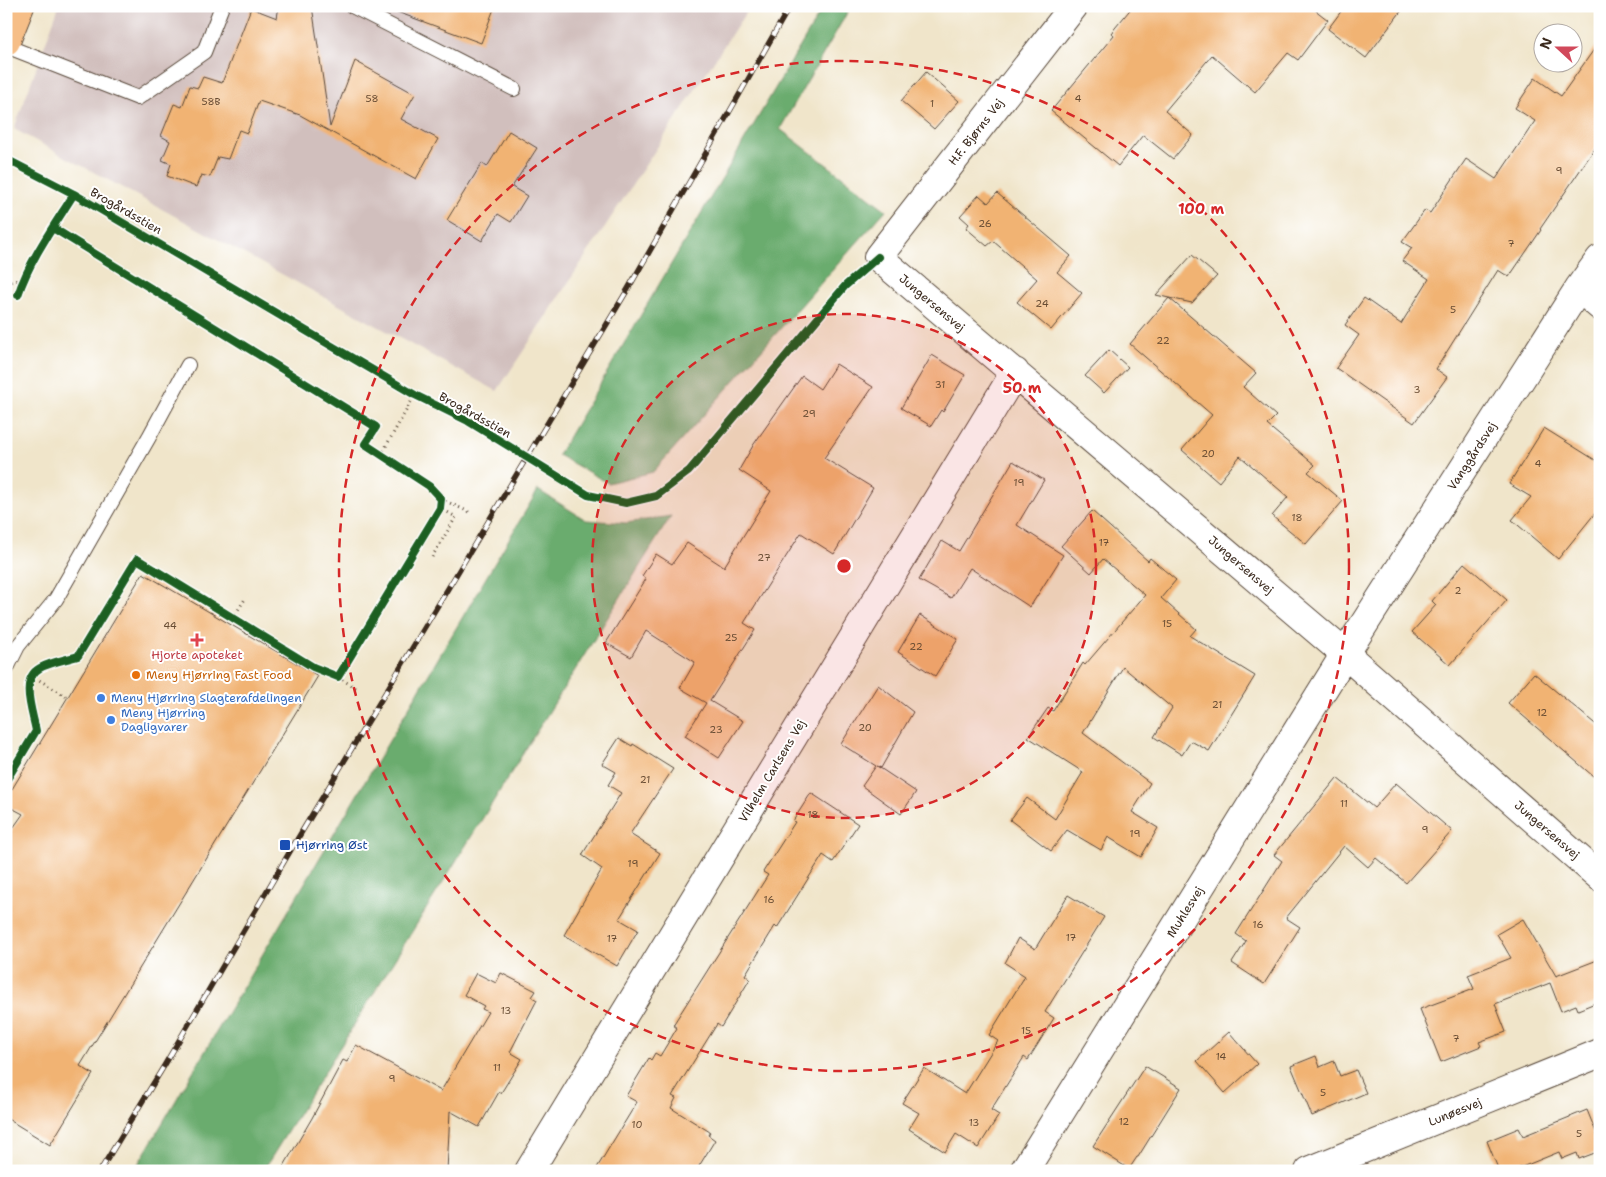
<svg xmlns="http://www.w3.org/2000/svg" width="1606" height="1177" viewBox="0 0 1606 1177" font-family="'Shantell Sans',sans-serif">
	<style>
		.industrial { fill: #d1bfbd }
		.forest { fill: #6aac6e; stroke: #526b46 }
		.building { fill: #f1b373 }
		.lines { fill: none; stroke-linecap: round; stroke-linejoin: round }
		.service-casing { stroke: #564638; stroke-width: 16 }
		.minor-casing { stroke: #564638; stroke-width: 30 }
		.primary-casing { stroke: #564638; stroke-width: 30 }
		.path { stroke: #564638; stroke-width: 3; stroke-dasharray: 1 4; stroke-linecap: butt }
		.service { stroke: #fff; stroke-width: 14 }
		.minor { stroke: #fff; stroke-width: 28 }
		.primary { stroke: #f6be87; stroke-width: 28 }
		.rail-casing { stroke: #3b2a1e; stroke-width: 5.5 }
		.rail { stroke: #fff; stroke-width: 4; stroke-dasharray: 11; stroke-linecap: butt }
		.cycleway-casing { stroke: #fff; stroke-width: 11 }
		.cycleway { stroke: #1b5e20; stroke-width: 8 }
		.ring { fill: none; stroke: #d62828; stroke-width: 2.5; stroke-dasharray: 9 6 }
		.health-dot { fill: #e0444e; stroke: #fff; stroke-width: 2 }
		.food-dot { fill: #e8710a; stroke: #fff; stroke-width: 2 }
		.shop-dot { fill: #3f7fe0; stroke: #fff; stroke-width: 2 }
		.transit-dot { fill: #1a4fb4; stroke: #fff; stroke-width: 2 }
		.labels { text-anchor: middle; stroke-width: 4; stroke-linejoin: round; paint-order: stroke }
		.number-label { font-size: 10px; fill: #684c33 }
		.street-label { font-size: 12px; fill: #3b2a1e; stroke: #fff }
		.health-label { font-size: 12px; fill: #be3a42; stroke: #fff }
		.food-label { font-size: 12px; fill: #c56008; stroke: #fff; text-anchor: start }
		.shop-label { font-size: 12px; fill: #366cbe; stroke: #fff; text-anchor: start }
		.transit-label { font-size: 12px; fill: #164399; stroke: #fff; text-anchor: start }
		.centre { fill: #d62828; stroke: #fff; stroke-width: 2.5 }
		.ring-label { font-size: 15px; text-anchor: middle; font-weight: bold; fill: #d62828; stroke: #fff; stroke-width: 4; stroke-linejoin: round; paint-order: stroke }
	</style>
	<rect width="100%" height="100%" fill="#fff"/>
	<filter id="ink" filterUnits="userSpaceOnUse"><feTurbulence type="fractalNoise" baseFrequency=".02" numOctaves="2"/><feDisplacementMap in="SourceGraphic" scale="10" xChannelSelector="R" yChannelSelector="G"/><feConvolveMatrix kernelMatrix="1 2 1 2 8 2 1 2 1" color-interpolation-filters="sRGB"/></filter>
	<filter id="wash" filterUnits="userSpaceOnUse"><feTurbulence type="fractalNoise" baseFrequency=".0096" numOctaves="4" result="noise"/><feDisplacementMap in="SourceGraphic" scale="20" xChannelSelector="R" yChannelSelector="G"/><feGaussianBlur stdDeviation="1.12" result="paint"/><feColorMatrix in="noise" values="0 0 0 0 0 0 0 0 0 0 0 0 0 0 0 0 0 1.4 0 .05"/><feComposite in="paint" operator="in"/></filter>
	<g filter="url(#wash)">
		<rect width="100%" height="100%" fill="#f0e5ca"/>
		<!-- industrial -->
		<path class="industrial" d="M59,6H750L497,391L14,129Z"/>
		<!-- forest -->
		<path class="forest" d="M824,6H851L780,129L886,210L653,472L608,483L558,455Z
			M538,490L586,520L626,523L671,516L263,1171H134Z"/>
		<g id="blocks">
			<!-- building -->
			<path class="building" d="M279,6H312L330,127L355,61L415,94L401,119L438,139L416,179L300,115L259,101L247,133L239,130L228,159L218,157L210,177L201,175L196,187L167,176L171,164L162,160L170,141L161,136L174,104L182,107L190,86L198,88L203,77L222,83L251,8L277,18Z
				M390,6H495L481,43L389,9Z
				M1133,6H1310L1328,20L1298,60L1288,53L1255,92L1212,55L1165,111L1193,135L1173,159L1143,135L1118,166L1051,111L1114,35L1111,33Z
				M1345,6H1405L1366,58L1328,29Z
				M1600,41V141L1540,229L1541,230L1509,277L1498,270L1436,369L1447,377L1414,423L1336,368L1359,335L1345,325L1364,298L1401,324L1429,279L1402,261L1412,248L1402,242L1425,210L1430,213L1466,159L1496,179L1535,121L1515,108L1535,78L1561,96Z
				M926,72L959,101L934,129L901,101Z
				M509,131L537,148L512,187L527,196L511,222L498,214L482,241L447,220L482,163L487,167Z
				M997,193L1071,256L1057,272L1082,293L1051,330L1017,302L1037,279L993,241L987,246L966,228L969,224L960,216L979,195L988,203Z
				M1192,255L1217,276L1192,303L1169,298L1256,373L1243,387L1276,416L1267,425L1315,465L1308,472L1343,501L1306,544L1272,516L1288,497L1240,456L1219,482L1182,450L1212,415L1130,344L1169,298L1156,295Z
				M1109,350L1128,367L1104,393L1085,376Z
				M932,355L965,375L943,412L941,410L931,426L901,408Z
				M836,364L873,387L824,458L873,488L834,554L801,533L744,623L755,630L710,701L743,721L719,758L685,736L706,703L680,688L695,662L646,631L631,657L606,643L646,579L642,576L656,554L672,564L687,543L724,567L771,491L739,470L754,444L802,376L820,389Z
				M1544,428L1600,463V507L1558,559L1512,520L1531,497L1509,484Z
				M1013,461L1044,480L1017,525L1063,555L1030,607L970,568L951,598L919,580L942,541L959,551Z
				M1092,511L1148,561L1150,558L1176,580L1161,598L1196,629L1190,636L1255,676L1209,751L1191,741L1182,755L1154,737L1172,708L1123,667L1083,733L1150,783L1132,812L1158,828L1141,857L1108,837L1101,850L1067,830L1051,851L1010,820L1027,798L1055,819L1083,772L1028,737L1048,708L1053,711L1083,663L1085,665L1145,595L1103,559L1091,573L1061,546Z
				M1464,563L1507,600L1450,665L1412,632L1436,605L1432,601Z
				M143,573L318,676L80,1066L93,1074L50,1145L6,1118V838L23,814L6,805V799Z
				M920,615L958,639L935,676L898,652Z
				M1534,673L1600,728V782L1508,703Z
				M878,685L913,712L881,768L877,766L916,792L901,814L862,786L876,766L841,744Z
				M619,738L632,746L633,744L673,769L630,834L660,853L619,919L638,930L617,966L564,935L602,869L582,855L621,793L608,785L616,772L602,764Z
				M1337,778L1374,808L1396,783L1452,831L1406,883L1376,858L1368,867L1344,846L1286,918L1300,927L1264,984L1232,963L1246,941L1236,934L1282,861L1274,855Z
				M811,793L858,824L833,862L823,855L777,928L775,926L745,975L750,979L721,1027L717,1024L672,1096L676,1098L671,1108L710,1132L708,1135L715,1140L696,1171H595L637,1102L626,1096L649,1058L651,1060L655,1053L660,1056L677,1028L673,1025L768,875L763,872L795,822L793,821Z
				M1068,895L1104,917L1045,1012L1054,1018L1028,1060L1024,1057L991,1110L999,1115L978,1148L956,1134L945,1152L909,1129L919,1113L902,1103L924,1068L965,1094L998,1041L989,1035L1025,976L1005,963L1018,938L1035,949Z
				M1523,919L1556,976L1600,959V1001L1578,1010L1576,1005L1561,1011L1550,983L1495,1004L1506,1032L1479,1042L1481,1046L1441,1062L1420,1009L1474,989L1468,975L1511,958L1497,934Z
				M476,973L496,983L501,973L536,991L532,997L537,1000L510,1052L522,1059L501,1093L499,1092L479,1127L450,1111L447,1171H281L312,1118L343,1060L347,1062L356,1045L441,1091L488,1012L482,1009L484,1006L464,995Z
				M1229,1032L1257,1064L1225,1093L1197,1061Z
				M1316,1056L1320,1067L1334,1061L1340,1076L1356,1070L1366,1093L1312,1116L1291,1066Z
				M1145,1066L1181,1088L1138,1157H1137L1129,1169L1093,1146Z
				M1587,1110L1600,1142V1151L1579,1159L1577,1153L1562,1159L1559,1152L1512,1171H1499L1487,1141L1519,1128L1523,1136Z"/>
		</g>
	</g>
	<g filter="url(#ink)">
		<use href="#blocks" fill-opacity="0" stroke="#564638" stroke-width="1"/>
		<g class="lines">
			<defs>
				<path id="service" d="M352,6L514,89
					M6,46L138,98L204,52L222,6
					M6,670L18,646L56,599L149,437L188,365"/>
				<path id="minor" d="M1074,6L878,257L1345,654L1600,877
					M1579,288L1600,306
					M529,1171L1015,372
					M1024,1171L1345,654L1579,288L1600,259
					M1309,1171L1600,1053"/>
				<path id="primary" d="M6,41L20,6"/>
			</defs>
			<!-- service casing -->
			<use href="#service" class="service-casing"/>
			<!-- minor casing -->
			<use href="#minor" class="minor-casing"/>
			<!-- primary casing -->
			<use href="#primary" class="primary-casing"/>
			<!-- path -->
			<path class="path" d="M6,291L11,282L23,278
				M381,455L415,395
				M441,499L469,512
				M432,557L456,517L440,508
				M211,613L214,606
				M233,618L245,599
				M31,675L67,697
				M338,677L356,688"/>
			<!-- service -->
			<use href="#service" class="service"/>
			<!-- minor -->
			<use href="#minor" class="minor"/>
			<!-- primary -->
			<use href="#primary" class="primary"/>
			<defs>
				<path id="rail" d="M100,1171L164,1066L292,848L628,289L790,6"/>
			</defs>
			<!-- rail casing -->
			<use href="#rail" class="rail-casing"/>
			<!-- rail -->
			<use href="#rail" class="rail"/>
			<defs>
				<path id="cycleway" d="M6,159L74,194L415,395L468,421L588,495L626,503L656,496L689,471L845,286L878,257
					M18,295C30,259 54,226 74,194
					M6,781L36,731C33,713 19,679 40,668C51,662 65,660 78,656L137,559L313,667L338,677L440,508L441,499L429,486L365,444L376,427L53,228"/>
			</defs>
			<!-- cycleway casing -->
			<use href="#cycleway" class="cycleway-casing"/>
			<!-- cycleway -->
			<use href="#cycleway" class="cycleway"/>
		</g>
	</g>
	<!-- distance rings -->
	<circle cx="844" cy="566" r="252" fill="#d62828" fill-opacity=".12"/>
	<g class="ring">
		<circle cx="844" cy="566" r="252"/>
		<circle cx="844" cy="566" r="505"/>
	</g>
	<!-- markers -->
	<path class="health-dot" d="M194.5 632.5h5v5h5v5h-5v5h-5v-5h-5v-5h5z"/>
	<circle class="food-dot" cx="136" cy="675" r="5"/>
	<g class="shop-dot">
		<circle cx="101" cy="698" r="5"/>
		<circle cx="111" cy="720" r="5"/>
	</g>
	<rect class="transit-dot" x="279" y="839" width="12" height="12" rx="2.5"/>
	<g class="labels">
		<!-- number labels -->
		<g class="number-label">
			<text x="372" y="102">58</text>
			<text x="1078" y="102">4</text>
			<text x="211" y="105">58B</text>
			<text x="932" y="107">1</text>
			<text x="1559" y="174">9</text>
			<text x="985" y="227">26</text>
			<text x="1511" y="247">7</text>
			<text x="1042" y="307">24</text>
			<text x="1453" y="313">5</text>
			<text x="1163" y="344">22</text>
			<text x="940" y="388">31</text>
			<text x="1417" y="393">3</text>
			<text x="809" y="417">29</text>
			<text x="1208" y="457">20</text>
			<text x="1538" y="467">4</text>
			<text x="1019" y="486">19</text>
			<text x="1297" y="521">18</text>
			<text x="1104" y="546">17</text>
			<text x="764" y="561">27</text>
			<text x="1458" y="594">2</text>
			<text x="1167" y="627">15</text>
			<text x="170" y="629">44</text>
			<text x="731" y="641">25</text>
			<text x="916" y="650">22</text>
			<text x="1217" y="708">21</text>
			<text x="1542" y="716">12</text>
			<text x="865" y="731">20</text>
			<text x="716" y="733">23</text>
			<text x="645" y="783">21</text>
			<text x="1344" y="807">11</text>
			<text x="813" y="818">18</text>
			<text x="1425" y="833">9</text>
			<text x="1135" y="837">19</text>
			<text x="633" y="867">19</text>
			<text x="769" y="903">16</text>
			<text x="1258" y="928">16</text>
			<text x="1071" y="941">17</text>
			<text x="612" y="942">17</text>
			<text x="506" y="1014">13</text>
			<text x="1026" y="1034">15</text>
			<text x="1456" y="1042">7</text>
			<text x="1221" y="1060">14</text>
			<text x="497" y="1071">11</text>
			<text x="392" y="1082">9</text>
			<text x="1323" y="1096">5</text>
			<text x="1124" y="1125">12</text>
			<text x="974" y="1126">13</text>
			<text x="637" y="1128">10</text>
			<text x="1579" y="1137">5</text>
		</g>
		<!-- street labels -->
		<g class="street-label">
			<text transform="translate(976 132) rotate(-52)" y="4">H.F. Bjørns Vej</text>
			<text transform="translate(126 211) rotate(30)" y="4">Brogårdsstien</text>
			<text transform="translate(932 303) rotate(40)" y="4">Jungersensvej</text>
			<text transform="translate(475 415) rotate(29)" y="4">Brogårdsstien</text>
			<text transform="translate(1472 456) rotate(-57)" y="4">Vanggårdsvej</text>
			<text transform="translate(1241 565) rotate(41)" y="4">Jungersensvej</text>
			<text transform="translate(772 771) rotate(-59)" y="4">Vilhelm Carlsens Vej</text>
			<text transform="translate(1547 830) rotate(41)" y="4">Jungersensvej</text>
			<text transform="translate(1185 912) rotate(-58)" y="4">Muhlesvej</text>
			<text transform="translate(1455 1112) rotate(-22)" y="4">Lunøesvej</text>
		</g>
		<!-- health labels -->
		<g class="health-label">
			<text x="197" y="659">Hjorte apoteket</text>
		</g>
		<!-- food labels -->
		<g class="food-label">
			<text x="146" y="679">Meny Hjørring Fast Food</text>
		</g>
		<!-- shop labels -->
		<g class="shop-label">
			<text x="111" y="702">Meny Hjørring Slagterafdelingen</text>
			<text x="121" y="717">Meny Hjørring<tspan x="121" dy="14">Dagligvarer</tspan></text>
		</g>
		<!-- transit labels -->
		<g class="transit-label">
			<text x="296" y="849">Hjørring Øst</text>
		</g>
	</g>
	<circle cx="844" cy="566" r="8" class="centre"/>
	<g class="ring-label">
		<text x="1201" y="214">100 m</text>
		<text x="1022" y="393">50 m</text>
	</g>
	<!-- margin -->
	<rect width="1606" height="1177" fill="none" stroke="#fff" stroke-width="25"/>
	<!-- north arrow -->
	<g transform="translate(1558 48) rotate(291)"><circle r="24" fill="#ffffff" stroke="#b1aaa5"/>
	<path d="M0-4L9 19L0 12L-9 19Z" fill="#d1495b"/>
	<text y="-8" font-size="14" font-weight="bold" text-anchor="middle" fill="#3b2a1e">N</text>
	</g>
</svg>
